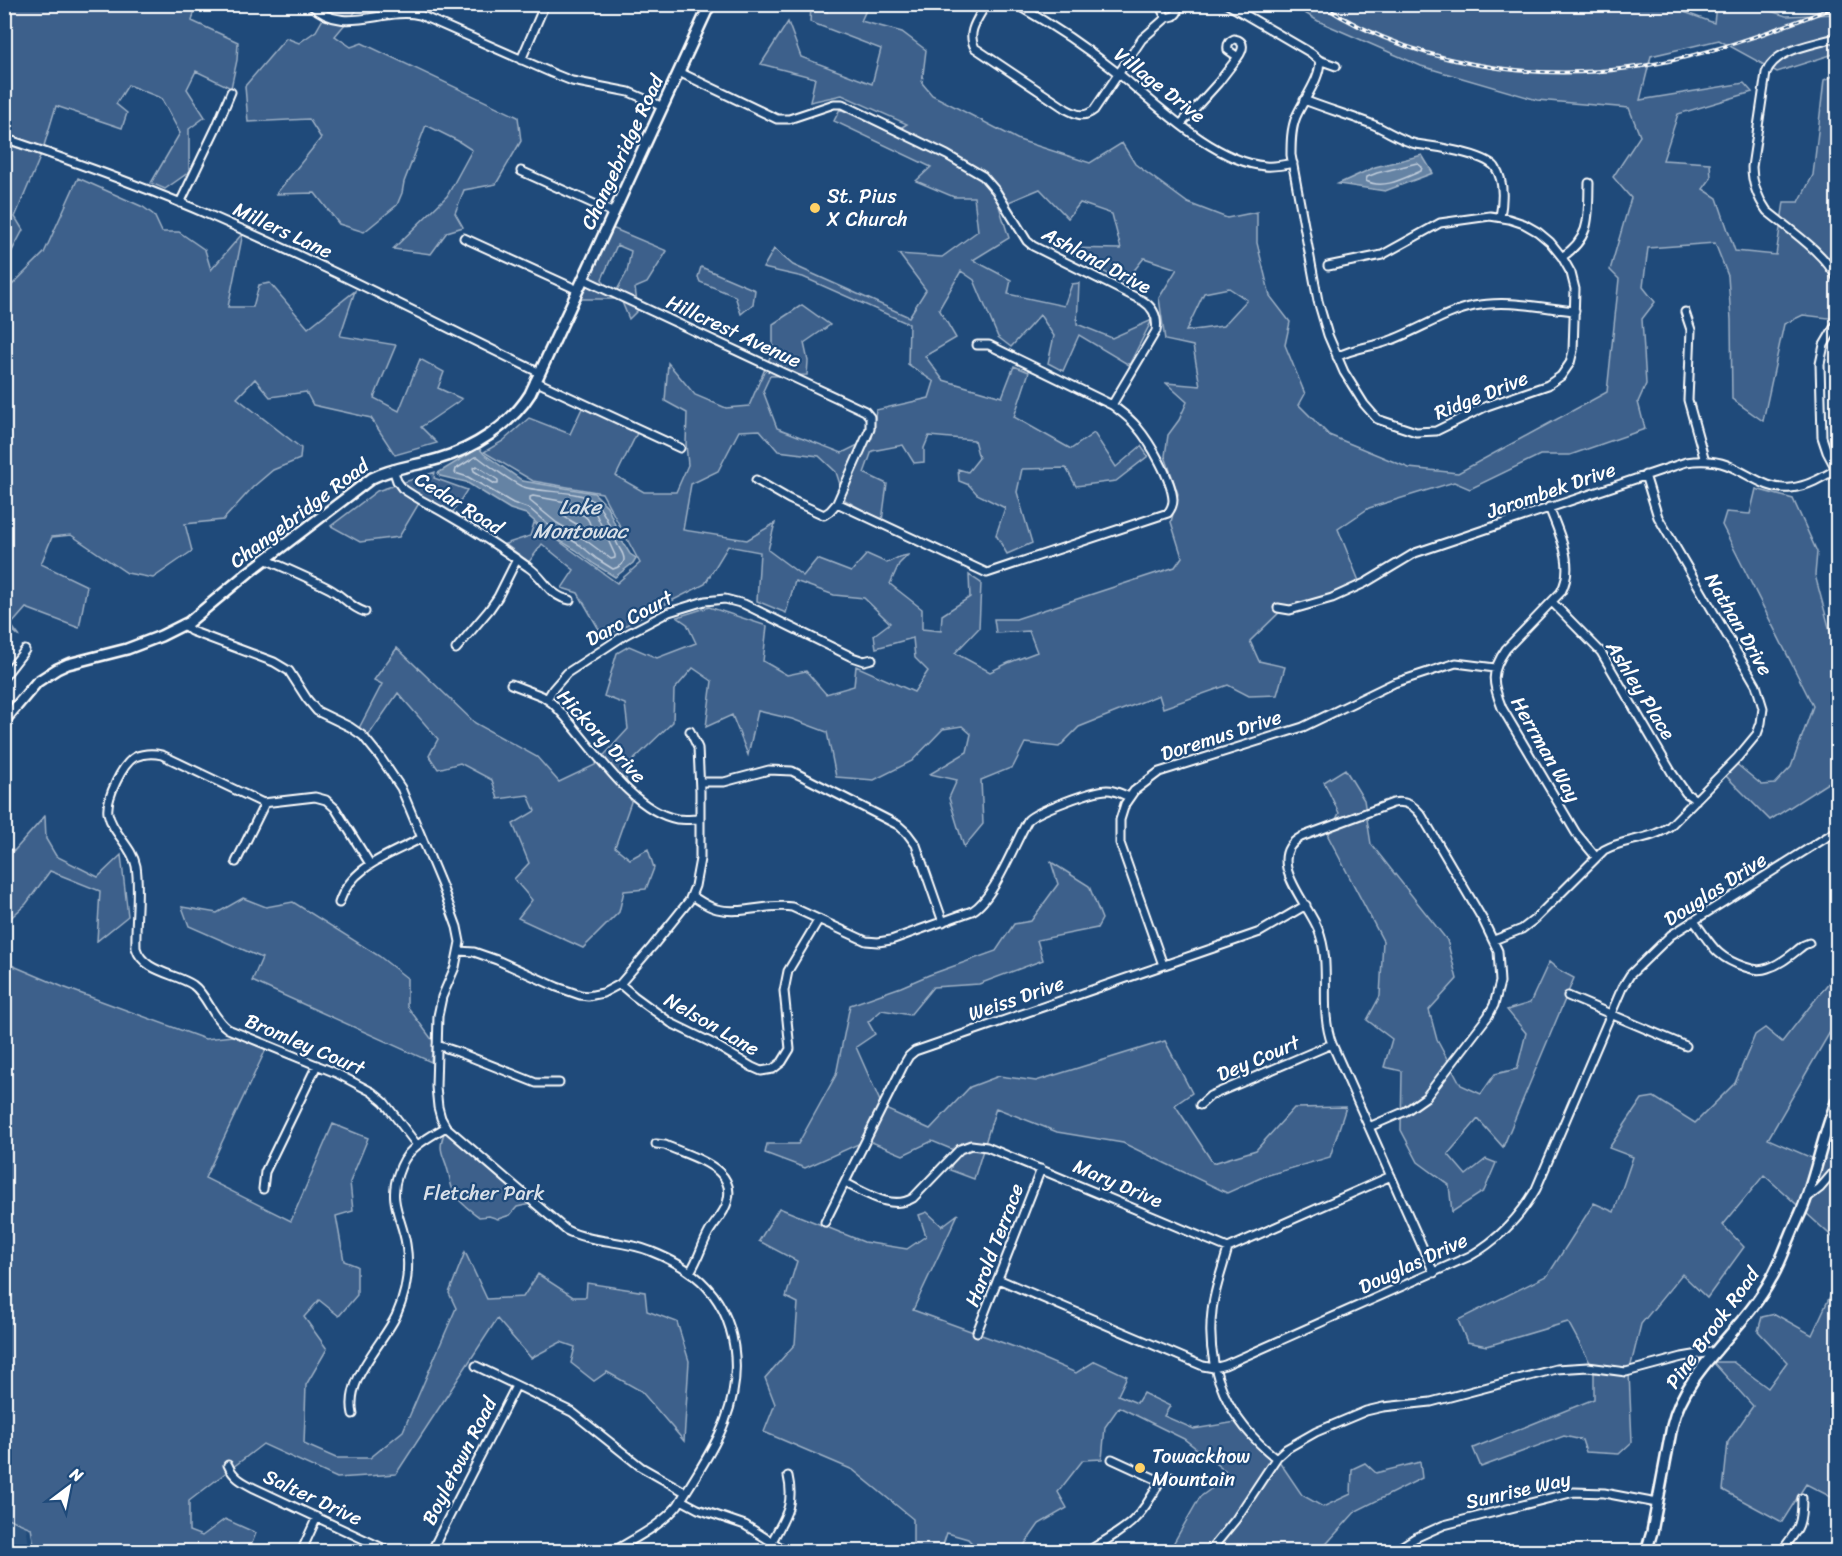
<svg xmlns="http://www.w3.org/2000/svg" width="1842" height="1556" viewBox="0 0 1842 1556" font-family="Sriracha,sans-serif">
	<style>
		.built { fill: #2e5683 }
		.green { fill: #3c618b; stroke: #9eb0c5; stroke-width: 1.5; fill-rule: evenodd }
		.water { fill: #6583a4; stroke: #a3b5c8; stroke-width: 1.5 }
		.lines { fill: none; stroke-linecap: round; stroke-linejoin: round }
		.shore { stroke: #c1cddb; stroke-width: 1.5 }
		.street-casing { stroke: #fff; stroke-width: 11 }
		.secondary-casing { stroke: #fff; stroke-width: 14 }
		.street { stroke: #1f4a7a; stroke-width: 7 }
		.secondary { stroke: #1f4a7a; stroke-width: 9 }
		.rail-casing { stroke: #fff; stroke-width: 4 }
		.rail { stroke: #1f4a7a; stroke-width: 1.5; stroke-dasharray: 4.5; stroke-linecap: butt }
		.poi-dot { fill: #ffd166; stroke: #1f4a7a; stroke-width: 2 }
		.labels { text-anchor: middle; stroke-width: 4.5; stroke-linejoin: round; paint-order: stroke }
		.street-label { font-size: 20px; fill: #fff; stroke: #1f4a7a }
		.poi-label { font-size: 20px; fill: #fff; stroke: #1f4a7a; text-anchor: start }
		.park-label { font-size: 20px; fill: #d8dfe8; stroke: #1f4a7a }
		.water-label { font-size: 21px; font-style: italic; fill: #d8e0e8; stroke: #1f4a7a }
	</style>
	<rect width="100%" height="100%" fill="#1f4a7a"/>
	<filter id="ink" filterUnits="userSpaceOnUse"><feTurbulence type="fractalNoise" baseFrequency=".0167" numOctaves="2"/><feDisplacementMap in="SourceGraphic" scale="12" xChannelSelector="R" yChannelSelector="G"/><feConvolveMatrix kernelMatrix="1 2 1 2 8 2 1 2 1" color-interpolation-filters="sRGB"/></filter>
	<g filter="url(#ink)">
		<!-- built -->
		<path class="built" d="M4,1414L8,1417L30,1551H5Z"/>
		<!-- green -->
		<path class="green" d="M1684,4V12L1714,23L1716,5H1755V6L1786,16L1837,14V53L1777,72L1719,40L1651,56L1640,100L1744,83L1752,92L1678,114L1663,160L1710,163L1711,178L1703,189L1717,198L1735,251L1776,255L1784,202H1799L1813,175L1824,80L1837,74L1838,201C1833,213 1830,236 1837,248V319L1803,315L1784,324L1763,421L1732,399L1731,320L1728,276L1715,243L1648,248L1643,287L1655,302L1642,319L1646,384L1638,402L1645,429L1570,455H1540L1470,489L1454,482L1369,508L1338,529L1361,586L1283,609L1250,641L1259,661L1285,667L1277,695L1249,696L1228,685L1163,708L1159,695L1079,727L1059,747L1025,743L1013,767L981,780L983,824L964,847L949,798L957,780L930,774L967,752L971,734L962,726L943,729L912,761L874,780L836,777L827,732L792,719L758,711L748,755L732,715L706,727L712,681L693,668L674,690L673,722L624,769L631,802L615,847L630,859L648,849L654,868L646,889L624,891L619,912L583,948L518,918L532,900L514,879L529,863L513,824L535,811L528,795L498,799L492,780L460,763L438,769L429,756L438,739L398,693L366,739L357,732L382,684L374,680L397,648L475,723L537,757L559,782L595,765L628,729L625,704L604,696L617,653L629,646L657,658L696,643L687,624L677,617L709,607L767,626L763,661L787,675L806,671L826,694L854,686L856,666L914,692L928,671L915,658L913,638L876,648L874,635L890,623L864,598L834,595L795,581L786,613L757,601L760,552L728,546L705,584L640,617L604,638L578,593L562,588L574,570L542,544L529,562L505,544L530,536L534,523L617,583L640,563L602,493L533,481L484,452L503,441L529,418L570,434L584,404L639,429L616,476L644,492H676L688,465L686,444L687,413L665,401L668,363L695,395L726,408L749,406L773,350V324L802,305L830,325L804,343L808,361L807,375L770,376L763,391L777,428L842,453L872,438L876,410L929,398L934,382L908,364L909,324L803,277L763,268L774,249L793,265L909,317L926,290L899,254L942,257L978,231L974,197H954L916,181L931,167L834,121L840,109L892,133L907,124L842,95L810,102L815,78L761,64L788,22L801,57L872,84L881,49L810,22L811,7L828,12L823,9L826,5L837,6L839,5H855L866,10L861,21L902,32L926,50L922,83L932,95L1019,140L1090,163L1122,143L1135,164L1188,203L1227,218L1257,212V243L1270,296L1290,322L1285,345L1305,394L1299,405L1329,435L1409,468L1458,473L1607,392L1619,279L1610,270L1631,198L1613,177L1640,136L1629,108L1537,100L1421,66L1318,21L1292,5ZM1040,189L1068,218L1080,203L1112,214L1121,249L1062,248L1124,283L1144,258L1177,269L1159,298L1165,340L1193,346L1200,386L1166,383L1187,402L1179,420L1168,435L1165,456L1178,494L1171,522L1182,557L1175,567L1016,619H994L996,633L1029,631L1037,652L1008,663L990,672L955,653L979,628L981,583L969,575L970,597L942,615L941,631L922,629V609L890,584L899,564L908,555L899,557L887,563L867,554L851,572L817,559L803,576L768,550L775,523L747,540L683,530L691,484L718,471L739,431L760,430L778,451L819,456L836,472L845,500L882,521L887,484L864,473L872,451L903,445L914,463L924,462V448L929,436L974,440L979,458L968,472L958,469L959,481L969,485L977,494L1005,508L996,535L1007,554L1032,543L1017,492L1022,469L1066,468L1076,486L1116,481L1148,456L1141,446L1116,467L1094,433L1071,449L1014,417L1029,372L1014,366L1002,397L943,380L925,356L956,338L939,309L961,271L974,280L998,337L1011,347L1040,315L1054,336L1048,363L1063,371L1079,335L1129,365L1152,320L1112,338L1077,324L1079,283L1072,284L1064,306L1008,294L1011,280L973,260L1009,238L999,206ZM1229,288L1247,300L1223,326L1186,331L1204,293Z
			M4,5H196L192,21L238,42L237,60L231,88L196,71L187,89L205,117L189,129V172L165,189L151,183L180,133L161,98L128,85L116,104L127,113L122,128L56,106L43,149L5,134Z
			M331,5H361L335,36L351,47L362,43L518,117L521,141L496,184L464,190L455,213L463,227L447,232L431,254L393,249L447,196L472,150L458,141L426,125L404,182L402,193L397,205L364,232L339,224L315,193L276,194L321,138L309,119L248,122L245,86L286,38L299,43L316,31Z
			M5,144L41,155L15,217L23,230L5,264Z
			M78,178L143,207L154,215L162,232H179L205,250L211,270L243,233L228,307H253L259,285L270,283L308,328L355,291L340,336L396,345L374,398L399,411L420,359L444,372L438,388L462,399L421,427L437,443L395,455L371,418L313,405L306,392L270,397L255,379L237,398L301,448L300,459L273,470L253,487L223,520L185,524L192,551L153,578L127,573L71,535L52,537L41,564L87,586L79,628L26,608L11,625L20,637L5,624V292L44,253Z
			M612,228L667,251L647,283L635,288L638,310L629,319L617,290L627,272L631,251L617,245L602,279L613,299H580Z
			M701,267L755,290L753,304L741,314L735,296L700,282L698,277Z
			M435,472L434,478L467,490L451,515L422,498L399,537L360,542L331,526L377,491Z
			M1756,489L1793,499L1817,552L1815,575L1837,657V777L1770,820L1724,774L1734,762L1762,785L1775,784L1791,767L1813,706L1722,525L1726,512L1750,514Z
			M1345,769L1364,800L1371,844L1447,940L1457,979L1429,1010L1437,1040L1461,1085L1481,1094L1495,1074L1517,1069L1526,1033L1507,1010L1530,1003L1549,962L1559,970L1574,978L1503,1147L1478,1119L1448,1154L1466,1175L1486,1159L1496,1163L1484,1191L1452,1212L1449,1185L1418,1162L1401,1130L1402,1071L1384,1067L1392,1039L1367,1020L1380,996L1383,941L1328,836L1339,813L1324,782Z
			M45,816L46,839L56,856L98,877L121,855L128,916L97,941L100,891L50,871L26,904L5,923V846L14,851Z
			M1051,862L1089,886L1102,919L1097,928L1037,940L1043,960L979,984L933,987L910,1015L882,1010L868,1022L875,1034L856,1047L883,1108L930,1129L970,1087L999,1076L1036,1081L1165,1041L1192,1093L1175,1105L1213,1163L1256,1150L1294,1108L1346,1107L1330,1157L1265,1176L1227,1193L1123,1143L1057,1132L996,1108L974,1179L950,1170L956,1151L932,1141L903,1155L867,1140L805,1168L765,1153L767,1144H798L836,1075L850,1005L901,987L929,975L996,951L1014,924L1031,921L1058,884Z
			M243,898L266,907L293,902L379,956L407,978V1006L433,1041L431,1062L252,981L262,958L189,926L182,907L217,913Z
			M4,962L63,987L205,1039L242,1035L268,1045L205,1178L291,1221L333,1124L368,1138L350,1182L353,1211L336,1216L344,1261L357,1266V1295L339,1316L319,1300L304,1317L327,1349L306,1385L304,1444L336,1458H370L403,1431L456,1308L449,1293L465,1252L487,1299L523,1297L538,1274L573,1297H586L587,1283L645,1292L647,1311L677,1322L689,1361L684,1441L641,1391L607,1372L594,1381L571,1363L575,1347L561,1342L531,1358L497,1319L396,1474L337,1478L263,1444L189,1501V1531L202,1536L225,1519L256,1533L249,1551H35L31,1528L5,1517Z
			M1837,972V1020L1768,1139L1814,1159L1825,1131L1837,1139V1170L1833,1175L1837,1179V1241L1764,1175L1723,1225L1744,1247L1707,1298L1682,1274L1641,1324L1629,1373L1632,1442L1619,1454L1586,1452L1582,1440L1564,1436L1481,1467L1473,1448L1594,1399V1370L1568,1322L1487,1346L1467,1342L1458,1320L1548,1275L1594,1203L1614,1212L1633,1157L1609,1148L1642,1099L1654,1097L1695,1123L1735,1083L1755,1035L1765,1028L1782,1042Z
			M445,1130L530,1204L517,1207L510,1215L498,1219L489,1216L479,1217C470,1210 457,1201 453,1190C450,1184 450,1177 448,1171C443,1151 437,1153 445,1130Z
			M779,1208L864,1242L907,1249L926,1236L919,1215L927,1212L942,1226L958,1214L913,1310L1020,1349L1076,1373L1095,1361L1127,1376L1118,1395L1137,1403L1143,1393L1170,1406L1164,1416L1194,1429L1242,1421L1277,1458L1302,1495L1323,1507L1351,1494L1352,1469L1365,1463L1376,1473L1420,1462L1422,1478L1356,1511L1320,1551H1169L1200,1497L1230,1475L1184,1439L1119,1407L1105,1427L1102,1459L1083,1460L1058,1492L1067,1508L1039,1524L1020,1551H979L968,1539L947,1533L941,1551H913V1519L853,1470L764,1432L775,1404L765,1378L795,1344L798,1303L786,1297L797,1261L759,1241Z
			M1837,1281V1500L1806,1484L1782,1522L1723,1490L1728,1442L1753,1406L1713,1362H1733L1768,1388L1787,1362L1758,1331L1762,1317L1775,1314L1812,1335Z"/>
		<!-- water -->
		<path class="water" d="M1422,155L1433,173L1385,191L1338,184L1375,167Z
			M479,448L484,454L523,481L594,493L607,506L622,541L630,554L636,558L633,563L615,577L594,564L576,550L549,534L526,514L510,509L466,482L440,476L438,473Z"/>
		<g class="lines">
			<!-- shore -->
			<path class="shore" d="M1417,163L1422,167L1421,171C1404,178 1384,190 1366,181L1367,177L1377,173Z
				M475,457H478C487,464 512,482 521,486C536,493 582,490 593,501C608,513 611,534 620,549C627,560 625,565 613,569L597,559L580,545L553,529L530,509L513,503L468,477L455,473L456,469Z
				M477,466L498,480V484H495L474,471L473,468Z
				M533,496L588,506L596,514L615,555V558L611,559L584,539L557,523L530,501V497Z
				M565,510C579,513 590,514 591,530L588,531L563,516L561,512Z"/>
			<defs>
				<path id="street" d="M310,4C344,37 381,7 420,15L552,73L572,81L629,92L663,107
					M986,4C978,19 966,32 975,48L1066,109C1077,115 1084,118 1094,110L1142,39L1166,18
					M1015,4C1051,24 1087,48 1119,74C1157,105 1215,162 1265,166C1275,167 1284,165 1293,163
					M1163,4L1162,10L1166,18L1174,16L1177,13V4
					M1227,4L1311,53L1319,60L1336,66
					M1838,37C1815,45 1775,48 1766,73L1752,167C1752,184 1757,197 1767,211C1790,230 1825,253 1838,280
					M1234,39C1246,41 1243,50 1238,57L1228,50C1227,44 1229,41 1234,39Z
					M521,60L545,4
					M1319,60C1323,75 1302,102 1296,117C1291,129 1291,143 1291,155L1318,301L1328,335L1344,372L1364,404L1377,419L1416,432L1436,431L1487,406L1548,385L1561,376L1570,363L1573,351L1575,289L1571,273L1562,257L1550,242L1538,232L1524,224L1509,219L1490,216L1440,223L1382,255L1328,266
					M679,72L777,119H789L834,104H842L947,155L983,176L996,191L1027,241L1033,246L1143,301C1154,308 1158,318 1156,331L1112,405
					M1304,100C1327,109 1351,116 1374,125C1388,131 1402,141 1416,144C1433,146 1485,154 1495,167C1505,181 1503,201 1500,217
					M1181,124L1218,83L1238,57
					M4,138C75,162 146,187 214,217C324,265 431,320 540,373
					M521,171L614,213
					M180,203L216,128L231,92
					M464,238L578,290
					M1562,257C1592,237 1588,216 1589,183
					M583,279L865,411L870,417V429L837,503
					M1685,312L1691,330L1688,400L1705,461
					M1337,357C1355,347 1375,347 1394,339C1420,329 1446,312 1474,306C1507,299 1542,308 1575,311
					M535,381L680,448
					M393,469L397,481L402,488C415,498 431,505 446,514C474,530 501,548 528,567C545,578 548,596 570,600
					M1836,469L1827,452L1822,437L1820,364L1824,345L1838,321
					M756,480L789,499L824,515L830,511L837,503L987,573L1168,513C1171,509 1173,505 1173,500C1172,480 1150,442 1137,427C1130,418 1121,412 1112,405L989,345H977
					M1549,507C1559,534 1576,565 1561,592L1506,649C1490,672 1492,683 1502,708L1576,833L1596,857
					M265,559C287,569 309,578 330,589C343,596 351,608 365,612
					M1552,602L1601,652L1672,773L1686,793L1696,800
					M1278,608L1290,610L1332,598L1365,583L1415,553L1686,462C1700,460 1714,460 1727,465C1748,473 1767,491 1791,488C1809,486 1823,477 1838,468
					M183,624L191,631L274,662L289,671L307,699L317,711L350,727L363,736L380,757L401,788L442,886L457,927L460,942L455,967L442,997L438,1016L436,1087L438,1107L441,1118L446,1127L566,1230C592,1243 624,1240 650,1251C668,1258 687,1268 701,1281C739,1317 743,1374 725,1421C715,1448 693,1480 678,1505C661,1526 635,1538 612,1552
					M456,649L489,610L498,597L517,559
					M4,677L25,650
					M511,684L542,696L552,703C587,736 627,810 677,819C685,820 693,819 700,819
					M547,699L553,689L567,673L625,635L669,612L705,601L725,599L744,604L852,657L864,661L872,659
					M700,782H724L769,770L792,771L898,825L907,833L916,845L943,922
					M236,862L265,803
					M370,864L335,808L326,800L315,797L263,803L162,755C153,753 144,753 135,757C122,764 106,799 108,813C112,833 132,846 136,866C140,892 135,921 136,948C143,972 175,973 193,985C208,996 212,1018 228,1029L336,1073L372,1092L384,1102L417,1145
					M692,896C700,901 708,907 717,909C742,915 767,903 792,907L866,941L878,942L891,940L972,911C994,899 1014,844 1028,820C1037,811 1093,790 1107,790C1115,790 1122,794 1129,797
					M339,903C351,866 391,854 422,838
					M1694,921C1712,945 1715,957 1745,967C1753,970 1760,971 1768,968C1782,964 1793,953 1804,945L1809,943
					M1494,940L1522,929L1535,919L1604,850C1625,838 1650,841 1670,826L1738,757L1757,734L1761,723L1763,708L1756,685L1658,517L1645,475
					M459,951L474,952L497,960L557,987L580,995L588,996L603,993L620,984L652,947L689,901L695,886L700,859V791L698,748L690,731
					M1163,965L1120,843V820L1125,804L1134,791L1159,772L1303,727L1394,683L1456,663L1495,668
					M620,984L634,996L671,1023L712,1043L752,1067L761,1071L773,1069L782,1062L790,1049L784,991L788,971L819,919
					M1568,996L1686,1046
					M437,1045L458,1052L536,1083H559
					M1200,1105L1210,1096L1332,1044
					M1369,1127L1406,1111L1426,1097L1488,1016L1494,1005L1500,982L1498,951L1483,920L1422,816C1415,806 1405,800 1393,803L1301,837C1263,858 1308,903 1318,929C1333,966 1318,1007 1332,1044L1434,1273
					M656,1144L665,1145C693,1158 745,1169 724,1210C719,1219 712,1226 708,1234C701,1247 699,1258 690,1272
					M845,1183C865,1192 891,1211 913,1198L960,1149L971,1145L987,1147L1228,1248L1391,1176
					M263,1189L265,1172L317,1065
					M1807,1198L1820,1188L1838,1167
					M825,1222L903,1066L909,1056L915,1051L1260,932L1306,905
					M1228,1248C1223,1268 1214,1290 1212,1311C1205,1371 1229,1421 1276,1458
					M998,1279L1203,1366L1214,1368L1225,1365L1470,1256C1498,1240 1520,1217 1536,1189L1622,988L1630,975L1671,935L1838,830
					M977,1332L1041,1169
					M476,1366L572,1412L641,1467L685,1492
					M353,1414C345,1379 382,1345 396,1316C406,1294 410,1268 406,1244C402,1218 388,1202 398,1174C401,1165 405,1156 412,1150C421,1141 434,1134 446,1127
					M1112,1459L1160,1481
					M228,1465C233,1477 242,1482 254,1488L391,1552
					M681,1500L698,1509L745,1525L788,1552
					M301,1552L317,1517
					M431,1552L516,1386
					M767,1552C780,1522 796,1511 788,1476
					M1086,1552C1125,1529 1139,1523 1160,1481L1171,1477
					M1209,1552L1236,1519L1277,1457L1286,1449L1316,1432L1366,1411L1383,1407L1431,1402L1556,1369L1588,1367L1626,1372L1682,1357L1717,1351
					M1393,1552L1415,1538L1444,1525L1574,1492L1604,1493L1657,1503
					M1781,1552C1798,1529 1802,1527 1802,1498"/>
				<path id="secondary" d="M4,721L37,682L57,669L68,664L127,649L161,636L189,622L249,572L372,478C394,467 415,466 438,459C473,449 511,425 530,394L710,4
					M1646,1552L1652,1532L1672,1426C1685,1369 1744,1330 1771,1279C1779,1266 1784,1251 1790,1237C1795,1224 1802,1212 1806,1199C1818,1166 1824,1131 1838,1098"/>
			</defs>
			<!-- street casing -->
			<use href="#street" class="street-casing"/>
			<!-- secondary casing -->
			<use href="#secondary" class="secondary-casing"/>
			<!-- street -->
			<use href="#street" class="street"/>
			<!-- secondary -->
			<use href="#secondary" class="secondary"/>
			<defs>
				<path id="rail" d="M1320,4C1428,74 1568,88 1690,56C1740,44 1789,24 1838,6"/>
			</defs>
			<!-- rail casing -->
			<use href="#rail" class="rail-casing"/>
			<!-- rail -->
			<use href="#rail" class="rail"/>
		</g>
	</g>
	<!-- markers -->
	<g class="poi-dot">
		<circle cx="815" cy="208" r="6"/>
		<circle cx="1140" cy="1468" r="6"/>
	</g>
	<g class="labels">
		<!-- street labels -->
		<g class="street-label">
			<text transform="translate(1160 85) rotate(38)" y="7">Village Drive</text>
			<text transform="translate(622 152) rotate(-65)" y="7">Changebridge Road</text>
			<text transform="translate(283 230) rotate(25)" y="7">Millers Lane</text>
			<text transform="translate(1097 260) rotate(28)" y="7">Ashland Drive</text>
			<text transform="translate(734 331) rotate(25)" y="7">Hillcrest Avenue</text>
			<text transform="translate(1481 395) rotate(-22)" y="7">Ridge Drive</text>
			<text transform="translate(1551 490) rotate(-19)" y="7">Jarombek Drive</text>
			<text transform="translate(459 503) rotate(32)" y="7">Cedar Road</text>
			<text transform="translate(299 513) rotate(-37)" y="7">Changebridge Road</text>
			<text transform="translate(629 618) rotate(-28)" y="7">Daro Court</text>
			<text transform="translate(1739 624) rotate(60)" y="7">Nathan Drive</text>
			<text transform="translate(1641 690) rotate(58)" y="7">Ashley Place</text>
			<text transform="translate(1221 735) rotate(-18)" y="7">Doremus Drive</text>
			<text transform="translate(602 736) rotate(47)" y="7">Hickory Drive</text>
			<text transform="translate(1546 749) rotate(60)" y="7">Herrman Way</text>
			<text transform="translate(1715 889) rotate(-33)" y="7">Douglas Drive</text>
			<text transform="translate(1016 998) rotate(-19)" y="7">Weiss Drive</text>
			<text transform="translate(712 1024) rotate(30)" y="7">Nelson Lane</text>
			<text transform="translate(305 1044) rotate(23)" y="7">Bromley Court</text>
			<text transform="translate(1258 1058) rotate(-23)" y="7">Dey Court</text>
			<text transform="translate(1118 1183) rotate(23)" y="7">Mary Drive</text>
			<text transform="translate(994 1245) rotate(-69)" y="7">Harold Terrace</text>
			<text transform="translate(1413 1263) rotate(-25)" y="7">Douglas Drive</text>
			<text transform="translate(1712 1328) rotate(-54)" y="7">Pine Brook Road</text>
			<text transform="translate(459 1461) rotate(-63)" y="7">Boyletown Road</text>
			<text transform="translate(1518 1490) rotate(-13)" y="7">Sunrise Way</text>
			<text transform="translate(313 1497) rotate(25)" y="7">Salter Drive</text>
		</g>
		<!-- poi labels -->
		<g class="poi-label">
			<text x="827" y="203">St. Pius<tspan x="827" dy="23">X Church</tspan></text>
			<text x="1152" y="1463">Towackhow<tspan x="1152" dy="23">Mountain</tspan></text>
		</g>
		<!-- park labels -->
		<g class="park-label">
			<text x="484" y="1200">Fletcher Park</text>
		</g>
		<!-- water labels -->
		<g class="water-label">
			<text x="580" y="514">Lake<tspan x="580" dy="24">Montowac</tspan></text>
		</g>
	</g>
	<!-- margin -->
	<rect width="1842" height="1556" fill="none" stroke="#1f4a7a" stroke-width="24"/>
	<rect x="12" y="12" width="1818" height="1532" fill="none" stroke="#fff" stroke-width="2" filter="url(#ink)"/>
	<!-- north arrow -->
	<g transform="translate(69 1487) rotate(32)" stroke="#1f4a7a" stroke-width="4.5" paint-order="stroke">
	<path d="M0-4.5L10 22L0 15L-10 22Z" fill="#ffffff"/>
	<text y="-9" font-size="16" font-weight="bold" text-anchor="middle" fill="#ffffff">N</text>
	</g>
</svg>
